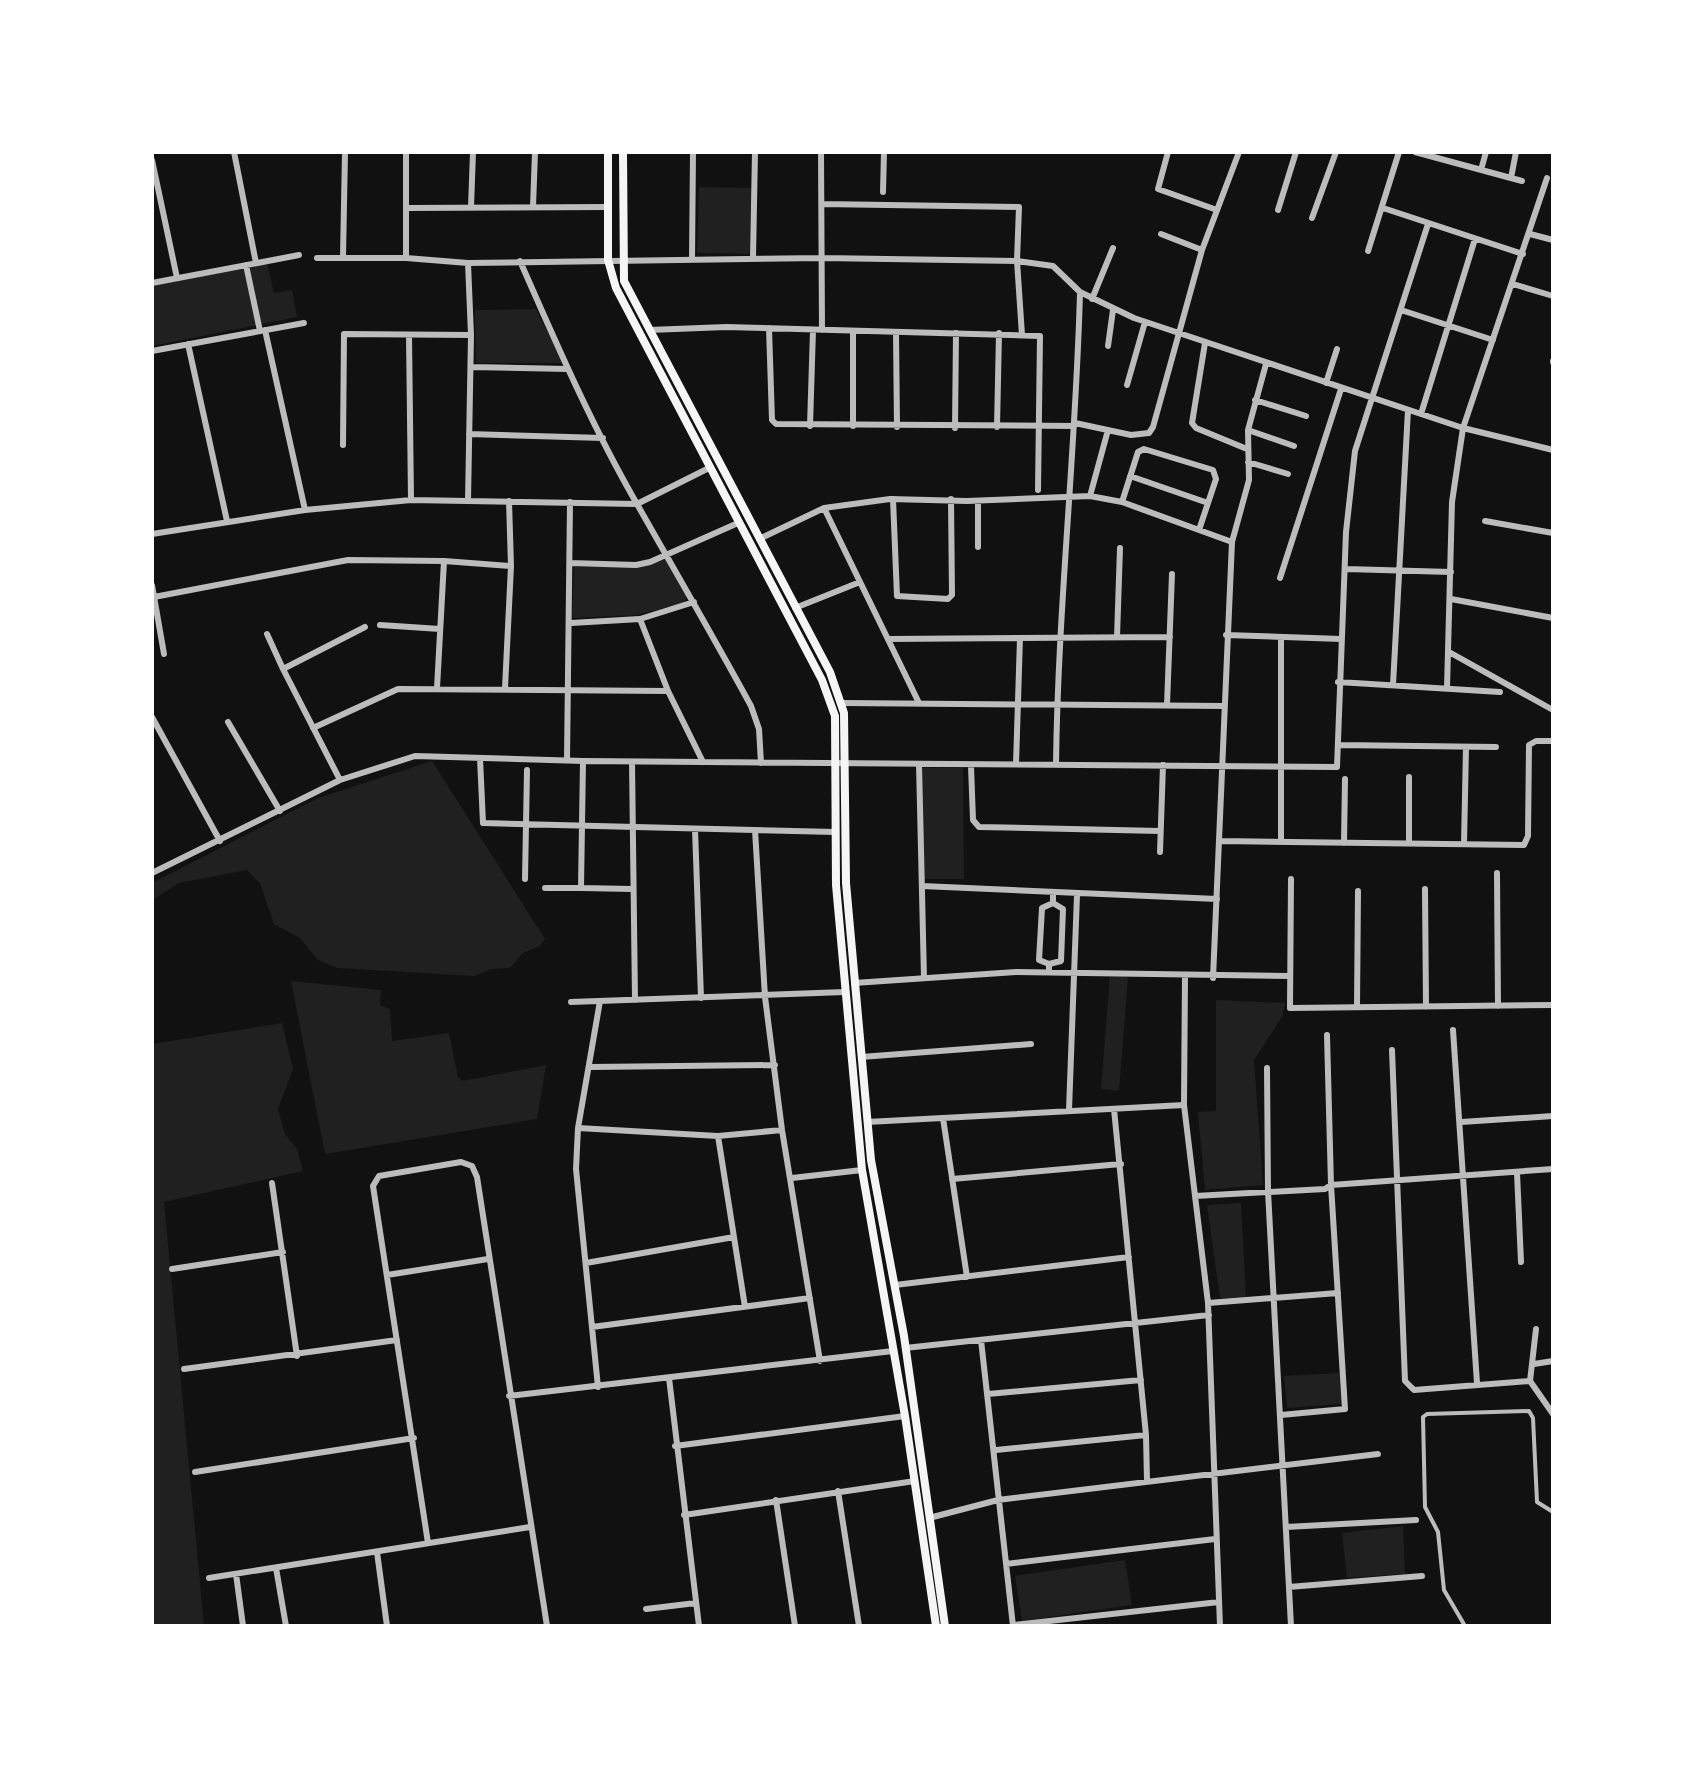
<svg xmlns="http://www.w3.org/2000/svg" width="1705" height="1778" viewBox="0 0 1705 1778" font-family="'Public Sans',sans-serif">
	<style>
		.green { fill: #202020 }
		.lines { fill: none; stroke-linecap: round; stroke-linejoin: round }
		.pedestrian { stroke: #bcbcbc; stroke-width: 4 }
		.minor { stroke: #bcbcbc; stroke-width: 6 }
		.secondary { stroke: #f5f5f5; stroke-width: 8 }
	</style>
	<rect width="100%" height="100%" fill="#111"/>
	<!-- green -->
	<path class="green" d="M699,187L751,188L750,254L697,253Z
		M267,263L274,293L292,290L297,317L152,346V286Z
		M536,309L563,363H476L475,310Z
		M667,559L687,596L684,603L637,615L572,618L574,567H639Z
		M432,761L545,939L540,946L523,953L510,968L492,969L474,976L337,968L318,960L300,938L274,924L260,883L247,870L179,883L152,900V883L318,798Z
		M963,767L964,879H923L922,768Z
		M1110,975L1128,977L1119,1091L1101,1089Z
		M291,981L381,990L380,1005L390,1009L392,1041L449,1033L458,1077L463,1081L546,1065L537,1119L325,1154Z
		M1216,1000L1285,1003L1282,1017L1254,1060L1263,1185L1205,1190L1198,1112L1216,1111Z
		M282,1023L293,1069L278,1109L285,1134L297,1149L303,1171L164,1202L204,1626H152V1044Z
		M1241,1203L1246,1298H1220L1207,1205Z
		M1339,1373L1342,1404L1287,1408L1284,1376Z
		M1403,1526L1405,1574L1347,1578L1342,1533Z
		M1125,1560L1132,1605L1022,1621L1015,1576Z"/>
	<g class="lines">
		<!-- pedestrian -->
		<path class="pedestrian" d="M1465,1626L1444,1590L1438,1532L1425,1507L1423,1417L1427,1414L1529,1411L1533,1418L1537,1502L1553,1512"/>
		<!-- minor -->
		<path class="minor" d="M234,152L256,263
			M821,152L822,330
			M1168,152L1158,189L1217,210
			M1415,152L1522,181
			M152,160L177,278
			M1481,170L1486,152
			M1511,178L1516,152
			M883,192L884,152
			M822,204L1019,207L1017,261L1022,335
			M471,207L473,152
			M533,207L535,152
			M406,208L608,207
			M1383,208L1523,254
			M1278,210L1296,152
			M1312,218L1336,152
			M1161,234L1202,250
			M1530,234L1553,240
			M1368,251L1399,152
			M343,257L345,152
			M317,258H406L468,263L822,258L1017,261L1053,266L1080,292L1134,318L1463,428L1553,450
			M406,258V152
			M753,258L755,152
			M692,259L693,152
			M520,261C556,343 592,426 637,504C675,571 714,638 751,706L759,729L761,763
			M468,263L471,335L468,501
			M246,265L260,331
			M152,283L299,255
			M1513,284L1553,296
			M1092,299L1113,248
			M1401,310L1493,340
			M769,328L772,420L776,424L1074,426
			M265,330L305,510
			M649,330L726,327L1040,336L1038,490
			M896,332L897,427
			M409,335L411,500
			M1205,343L1192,423L1196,428L1247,449
			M188,344L227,521
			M1108,346L1113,310
			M152,351L304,323
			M1553,362V361
			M471,367L568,369
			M1326,383L1337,349
			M1127,385L1145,322
			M1255,400L1306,416
			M1421,414L1475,239
			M1075,423L1131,435L1149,433L1153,427L1202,250L1239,152
			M810,426L813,330
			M853,426V333
			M997,427L999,333
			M955,428L956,333
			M1248,430L1294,446
			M469,434L603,438
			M343,445L344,334L471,335
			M1248,462L1288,474
			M1130,476L1208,503
			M1090,496L1108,430
			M893,499L897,596L948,599L952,595L951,499
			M1122,502L1138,452L1144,449L1213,470L1216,479L1199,530
			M824,508L890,499L967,501L1090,496L1122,502L1232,542
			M1485,521L1553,533
			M152,534L305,510L411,500L637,504L709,468
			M759,539L824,508L919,703
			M978,547V501
			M570,563L636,565L650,562L738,523
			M1346,569L1451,572
			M1280,578L1341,389
			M152,585L164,654
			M154,597L348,560L444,561L511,566
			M1451,599L1553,618
			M795,608L860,582
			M640,619L668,691L703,762
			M571,623L640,619L694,602
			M380,625L440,629
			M267,634L283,669
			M1226,635L1341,639
			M1117,637L1120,548
			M1281,638V842
			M889,639L1170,637
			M1449,652L1553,710
			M1338,682L1500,692
			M1393,685L1408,410
			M437,688L444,561
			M505,688L511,566L509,501
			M1447,688L1452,502L1463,428L1547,178
			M843,703L1224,706
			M1167,705L1172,574
			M152,717L220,841
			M228,722L280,811
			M313,728L398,689L668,691
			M1338,745L1496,747
			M480,758L483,823L835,832
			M567,760L570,502
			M632,762L635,1000
			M919,764L924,978
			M1016,764L1020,638
			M1056,764C1058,606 1076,449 1080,292
			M971,766L973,820L979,827L1160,831
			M1409,777V843
			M340,780L283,669L365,627
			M695,829L701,998
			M755,830L765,997L782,1130L820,1361
			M1220,841L1524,845L1528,836L1529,745L1536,741H1553
			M1344,843L1345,779
			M1464,844L1466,747
			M1160,852L1163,765
			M152,873L340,780L415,756L583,761L1337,767L1346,532L1355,451L1428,224
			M1497,873L1498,1006
			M525,879L527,770
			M1291,879L1290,1008L1553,1005
			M922,886L1217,899
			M545,888H581L583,761
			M581,888L632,889
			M1425,889L1426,1007
			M1049,964L1061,961L1063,909L1053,903
			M1049,972V964L1039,960L1042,908L1053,903V893
			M1185,975L1184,1105L1208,1303L1220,1626
			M1213,978L1232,542L1249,480L1248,430L1266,364
			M854,983L1016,972L1290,976
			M571,1002L845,992
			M1357,1007L1358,891
			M1453,1030L1477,1383
			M1392,1050L1405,1381L1414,1390L1530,1381
			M861,1057L1031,1044
			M591,1067L775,1065
			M1267,1068L1268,1191L1291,1626
			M1114,1109L1146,1435L1147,1481
			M1069,1110L1077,895
			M943,1118L967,1277
			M867,1122L1184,1105
			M1461,1122L1553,1116
			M578,1128L718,1136L782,1130
			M718,1136L745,1307
			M1517,1173L1521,1262
			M792,1178L862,1170
			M952,1179L1121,1164
			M272,1183L297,1356
			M1195,1196L1325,1189L1331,1185L1553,1169
			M586,1263L734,1237
			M172,1269L283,1252
			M387,1275L488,1259
			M895,1285L1129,1257
			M1208,1303L1338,1293
			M592,1327L810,1298
			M1536,1329L1530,1381L1553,1414
			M981,1340L1013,1626
			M905,1348L1209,1315
			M1534,1364L1553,1361
			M184,1369L397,1340
			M669,1378L699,1626
			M598,1387L576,1169L578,1128L600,1001
			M988,1394L1141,1380
			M509,1396L893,1351
			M1281,1415L1345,1409L1331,1185L1327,1035
			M675,1446L905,1416
			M996,1450L1146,1435
			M195,1472L414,1438
			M838,1491L859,1626
			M776,1500L795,1626
			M684,1515L915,1481
			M929,1518L998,1500L1378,1454
			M1286,1527L1416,1520
			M428,1543L373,1186L379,1176L461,1162L472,1166L477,1177L547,1626
			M377,1552L387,1626
			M1006,1564L1215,1539
			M276,1568L286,1626
			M236,1574L243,1626
			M209,1578L530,1527
			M1289,1587L1422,1576
			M646,1609L696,1603
			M1013,1625L1219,1602"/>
		<!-- secondary -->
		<path class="secondary" d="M608,152V260L616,288L822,680L835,716L836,885L862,1170L905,1416L936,1626
			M623,152L624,281L830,672L844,713L846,883L871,1160L904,1336L945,1626"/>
	</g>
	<!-- border -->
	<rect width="1705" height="1778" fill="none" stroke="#ffffff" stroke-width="308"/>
</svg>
